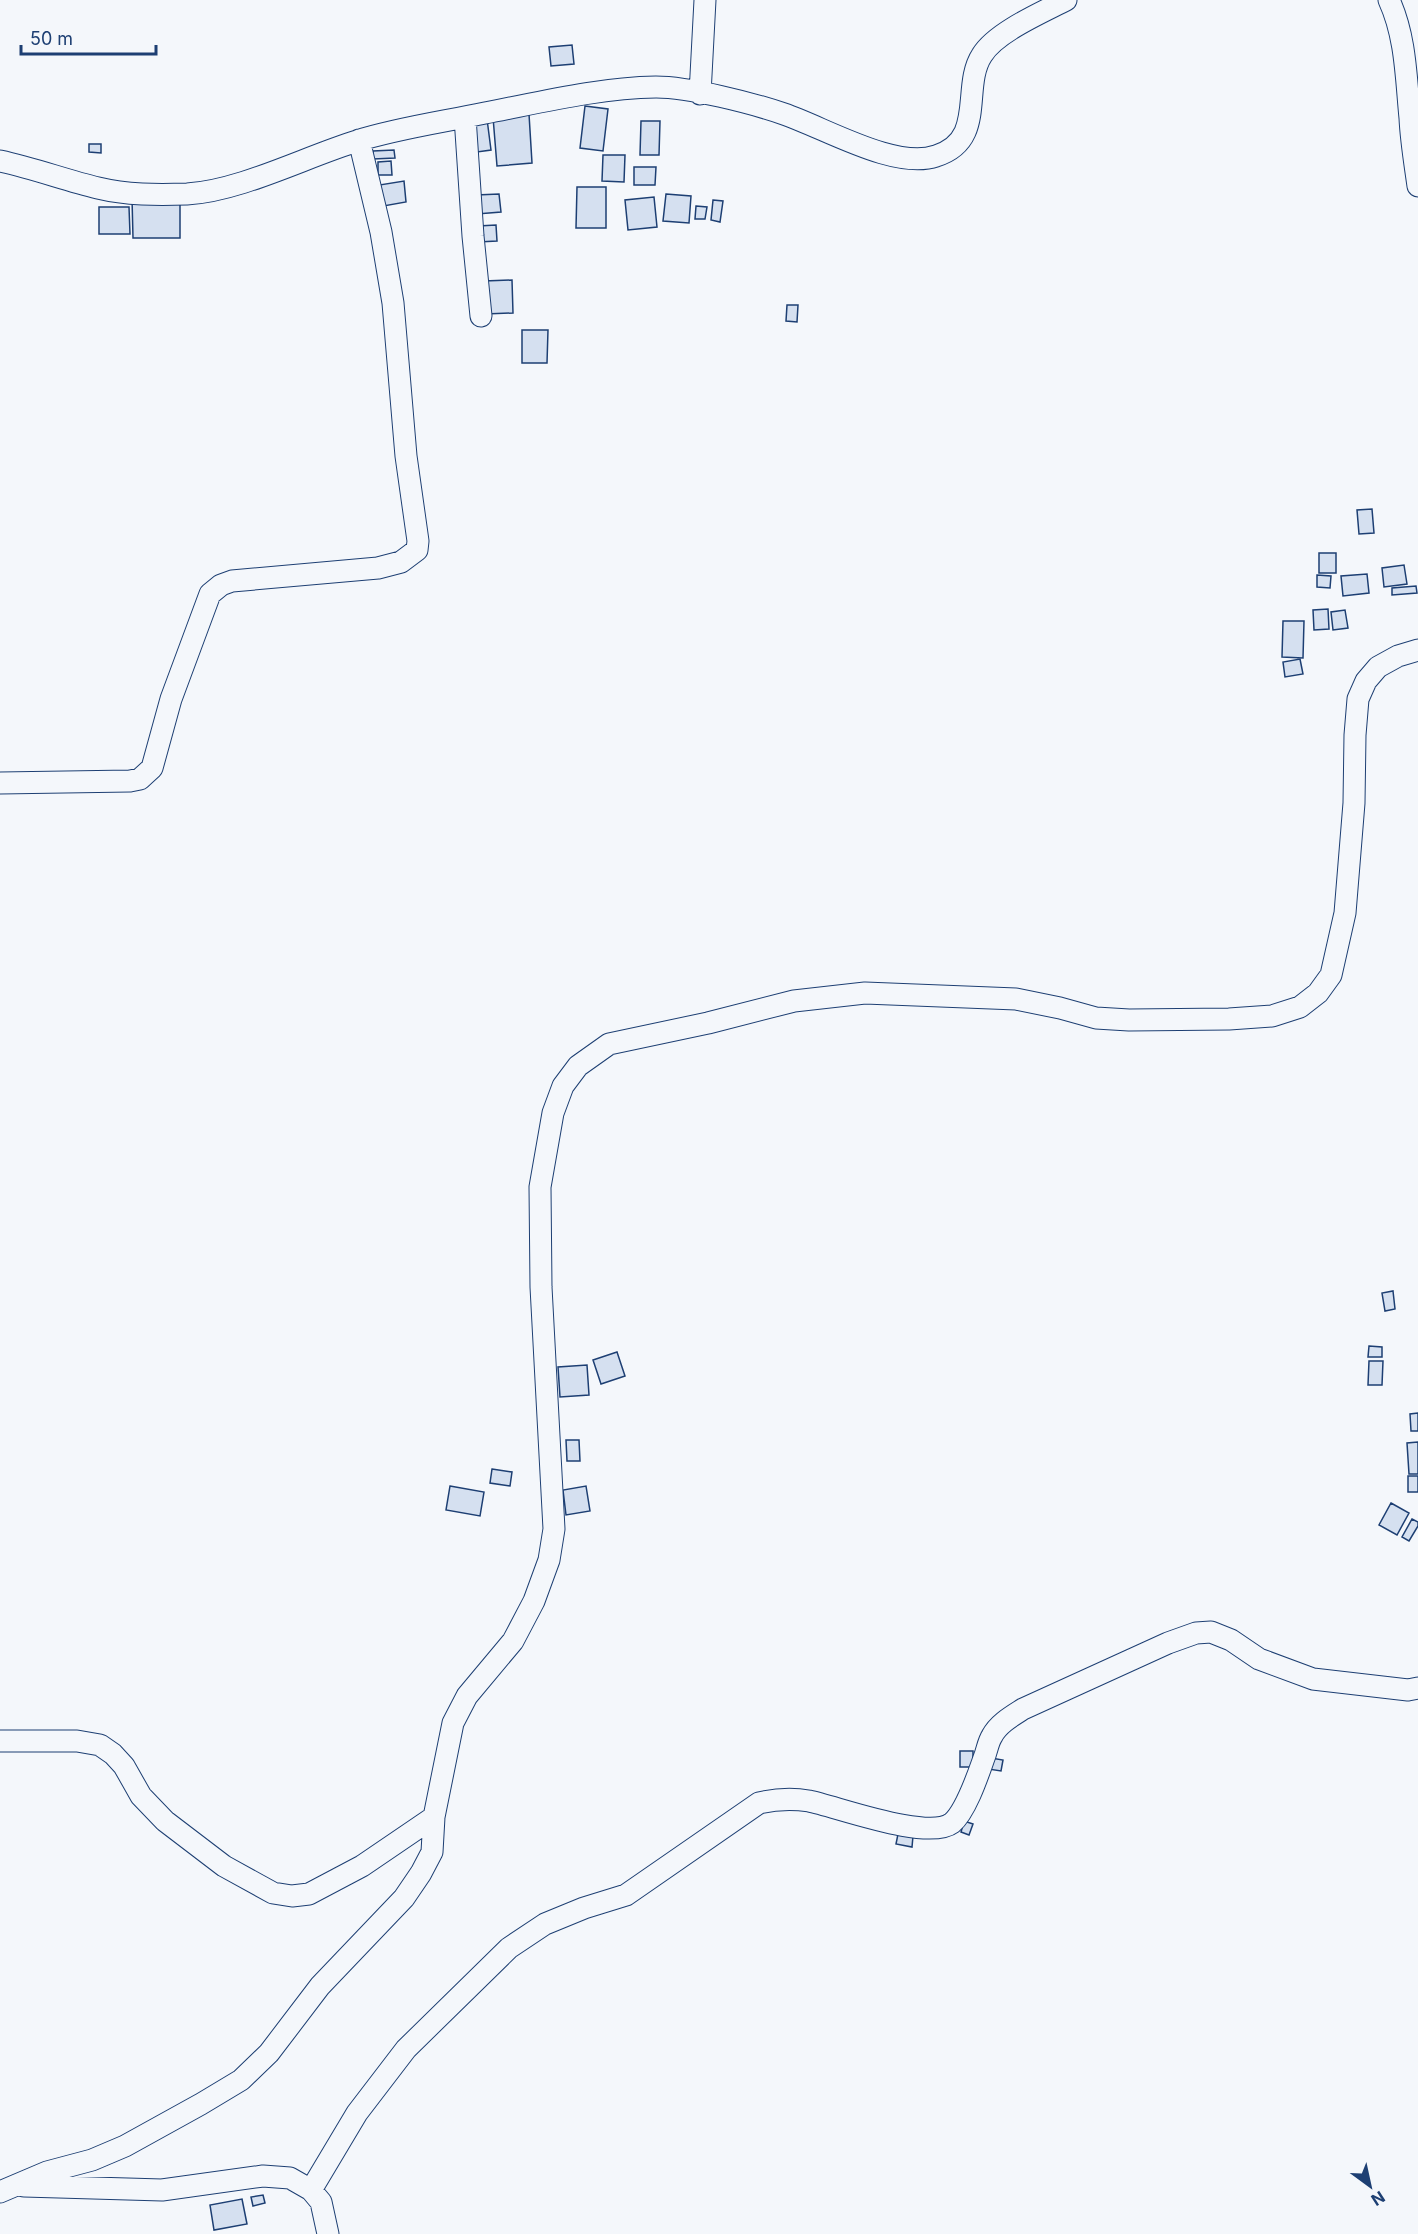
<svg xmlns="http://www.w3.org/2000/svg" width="1418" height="2234" viewBox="0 0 1418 2234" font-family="Inter,sans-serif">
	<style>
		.building { fill: #d5e0f0; stroke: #1d3f73; stroke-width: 1.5 }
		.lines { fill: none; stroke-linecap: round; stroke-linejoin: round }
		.minor-casing { stroke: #1d3f73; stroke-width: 23 }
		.minor { stroke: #f4f7fb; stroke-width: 21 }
	</style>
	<rect width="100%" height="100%" fill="#f4f7fb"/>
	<!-- building -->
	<path class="building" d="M572,45L574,64L551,66L549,47Z
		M585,106L608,109L603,151L580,148Z
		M529,114L532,163L497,166L493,117Z
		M487,119L491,150L477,152L473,121Z
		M641,121H660L659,155H640Z
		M89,144H101V153L89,152Z
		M394,150L395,158L373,159V151Z
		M603,155H625L624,182L602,181Z
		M391,161L392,175H378V162Z
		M634,167H656L655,185H634Z
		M404,181L406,202L378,207L373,186Z
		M577,187H606V228H576Z
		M499,194L501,212L477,214L476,195Z
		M666,194L691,196L689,223L663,221Z
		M180,197V238H133L132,198Z
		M654,197L657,227L628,230L625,200Z
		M713,200L723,201L720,222L711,220Z
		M696,206L707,207L705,219H695Z
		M99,207H129L130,234H99Z
		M496,225L497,241L478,242V226Z
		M512,280L513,313L485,314L484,281Z
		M787,305H798L797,322L786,321Z
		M522,330H548L547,363H522Z
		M1372,509L1374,533L1359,534L1357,510Z
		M1319,553H1336V573H1319Z
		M1404,565L1407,584L1384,587L1382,568Z
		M1367,574L1369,593L1343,596L1341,576Z
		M1317,575L1331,576L1330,588L1317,587Z
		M1416,586L1417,593L1392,595V588Z
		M1328,609L1329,629L1314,630L1313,610Z
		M1345,610L1348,628L1333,630L1331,612Z
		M1283,621H1304L1303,658L1282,657Z
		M1300,659L1303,674L1285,677L1283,662Z
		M1393,1291L1395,1309L1385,1311L1382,1293Z
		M1369,1346L1382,1347V1357H1368Z
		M617,1352L625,1376L601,1384L593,1360Z
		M1369,1361H1383L1382,1385H1368Z
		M587,1365L589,1395L560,1397L558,1367Z
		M1418,1413V1431H1411L1410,1414Z
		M566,1440H579L580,1461H567Z
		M1418,1442V1474H1409L1407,1443Z
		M492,1469L512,1472L510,1486L490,1483Z
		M1408,1476H1418V1492H1408Z
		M450,1486L484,1492L480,1516L446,1510Z
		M586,1486L590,1511L566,1515L563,1490Z
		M1391,1503L1409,1513L1397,1535L1379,1525Z
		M1412,1519L1418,1522V1526L1409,1541L1402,1537Z
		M960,1751H973V1767H960Z
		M991,1758L1003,1760L1001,1771L988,1769Z
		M964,1821L973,1824L969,1835L961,1832Z
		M898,1834L913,1836L912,1847L896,1844Z
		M263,2195L265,2203L253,2206L251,2197Z
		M242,2199L247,2224L214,2230L210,2205Z"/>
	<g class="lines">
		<defs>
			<path id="minor" d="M1389,0C1406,37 1406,78 1410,118C1411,141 1415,164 1418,186
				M700,94L705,0
				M465,117L473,236L481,316
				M0,161C33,168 65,180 98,188C127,195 157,195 187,194C240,191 305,157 357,141C398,128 443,122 485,113C542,102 598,88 656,87C689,87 752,103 784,114C825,128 895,170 936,156C987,140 961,87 982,55C996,32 1043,12 1066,0
				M0,783L130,781L140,779L152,768L171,699L210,594L221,585L232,581L378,568L401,562L417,550L418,541L406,456L393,303L381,232L359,140
				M0,1741H77L100,1745L113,1754L124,1766L141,1796L165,1821L224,1866L273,1893L292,1896L309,1894L362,1866L434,1817
				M24,2186L162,2190L263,2176L290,2178L311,2190L321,2202L328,2234
				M311,2190L357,2113L406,2049L509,1948L545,1924L584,1908L626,1895L759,1803C776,1799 791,1798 809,1801C838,1807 928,1841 952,1823C966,1811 978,1775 984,1758C987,1751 988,1742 992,1736C998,1724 1012,1716 1023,1709L1168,1643L1196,1633L1211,1632L1231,1640L1259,1659L1313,1679L1408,1690L1418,1688
				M0,2192L47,2172L92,2160L125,2146L201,2104L241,2080L269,2053L320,1986L404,1898L421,1873L432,1852L434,1817L453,1723L467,1696L513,1641L534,1601L549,1560L554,1529L541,1287L540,1187L553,1113L563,1086L578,1066L609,1044L708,1023L794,1001L865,993L1016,999L1060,1008L1096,1018L1129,1020L1229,1019L1272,1016L1300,1007L1318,993L1331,975L1345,913L1354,803L1355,735L1358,699L1366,681L1378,667L1398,656L1418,650"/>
		</defs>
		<!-- minor casing -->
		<use href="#minor" class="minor-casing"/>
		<!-- minor -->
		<use href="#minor" class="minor"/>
	</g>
	<!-- north arrow -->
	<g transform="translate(1370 2186) rotate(147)" stroke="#f4f7fb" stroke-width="4.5" paint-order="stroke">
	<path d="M0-4.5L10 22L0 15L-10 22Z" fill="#1d3f73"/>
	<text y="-9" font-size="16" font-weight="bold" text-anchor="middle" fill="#1d3f73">N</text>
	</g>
	<!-- scale -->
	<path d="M21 45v9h135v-9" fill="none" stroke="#1d3f73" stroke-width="3"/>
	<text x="30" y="45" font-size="18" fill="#1d3f73" stroke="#f4f7fb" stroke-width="4.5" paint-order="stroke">50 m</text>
</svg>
